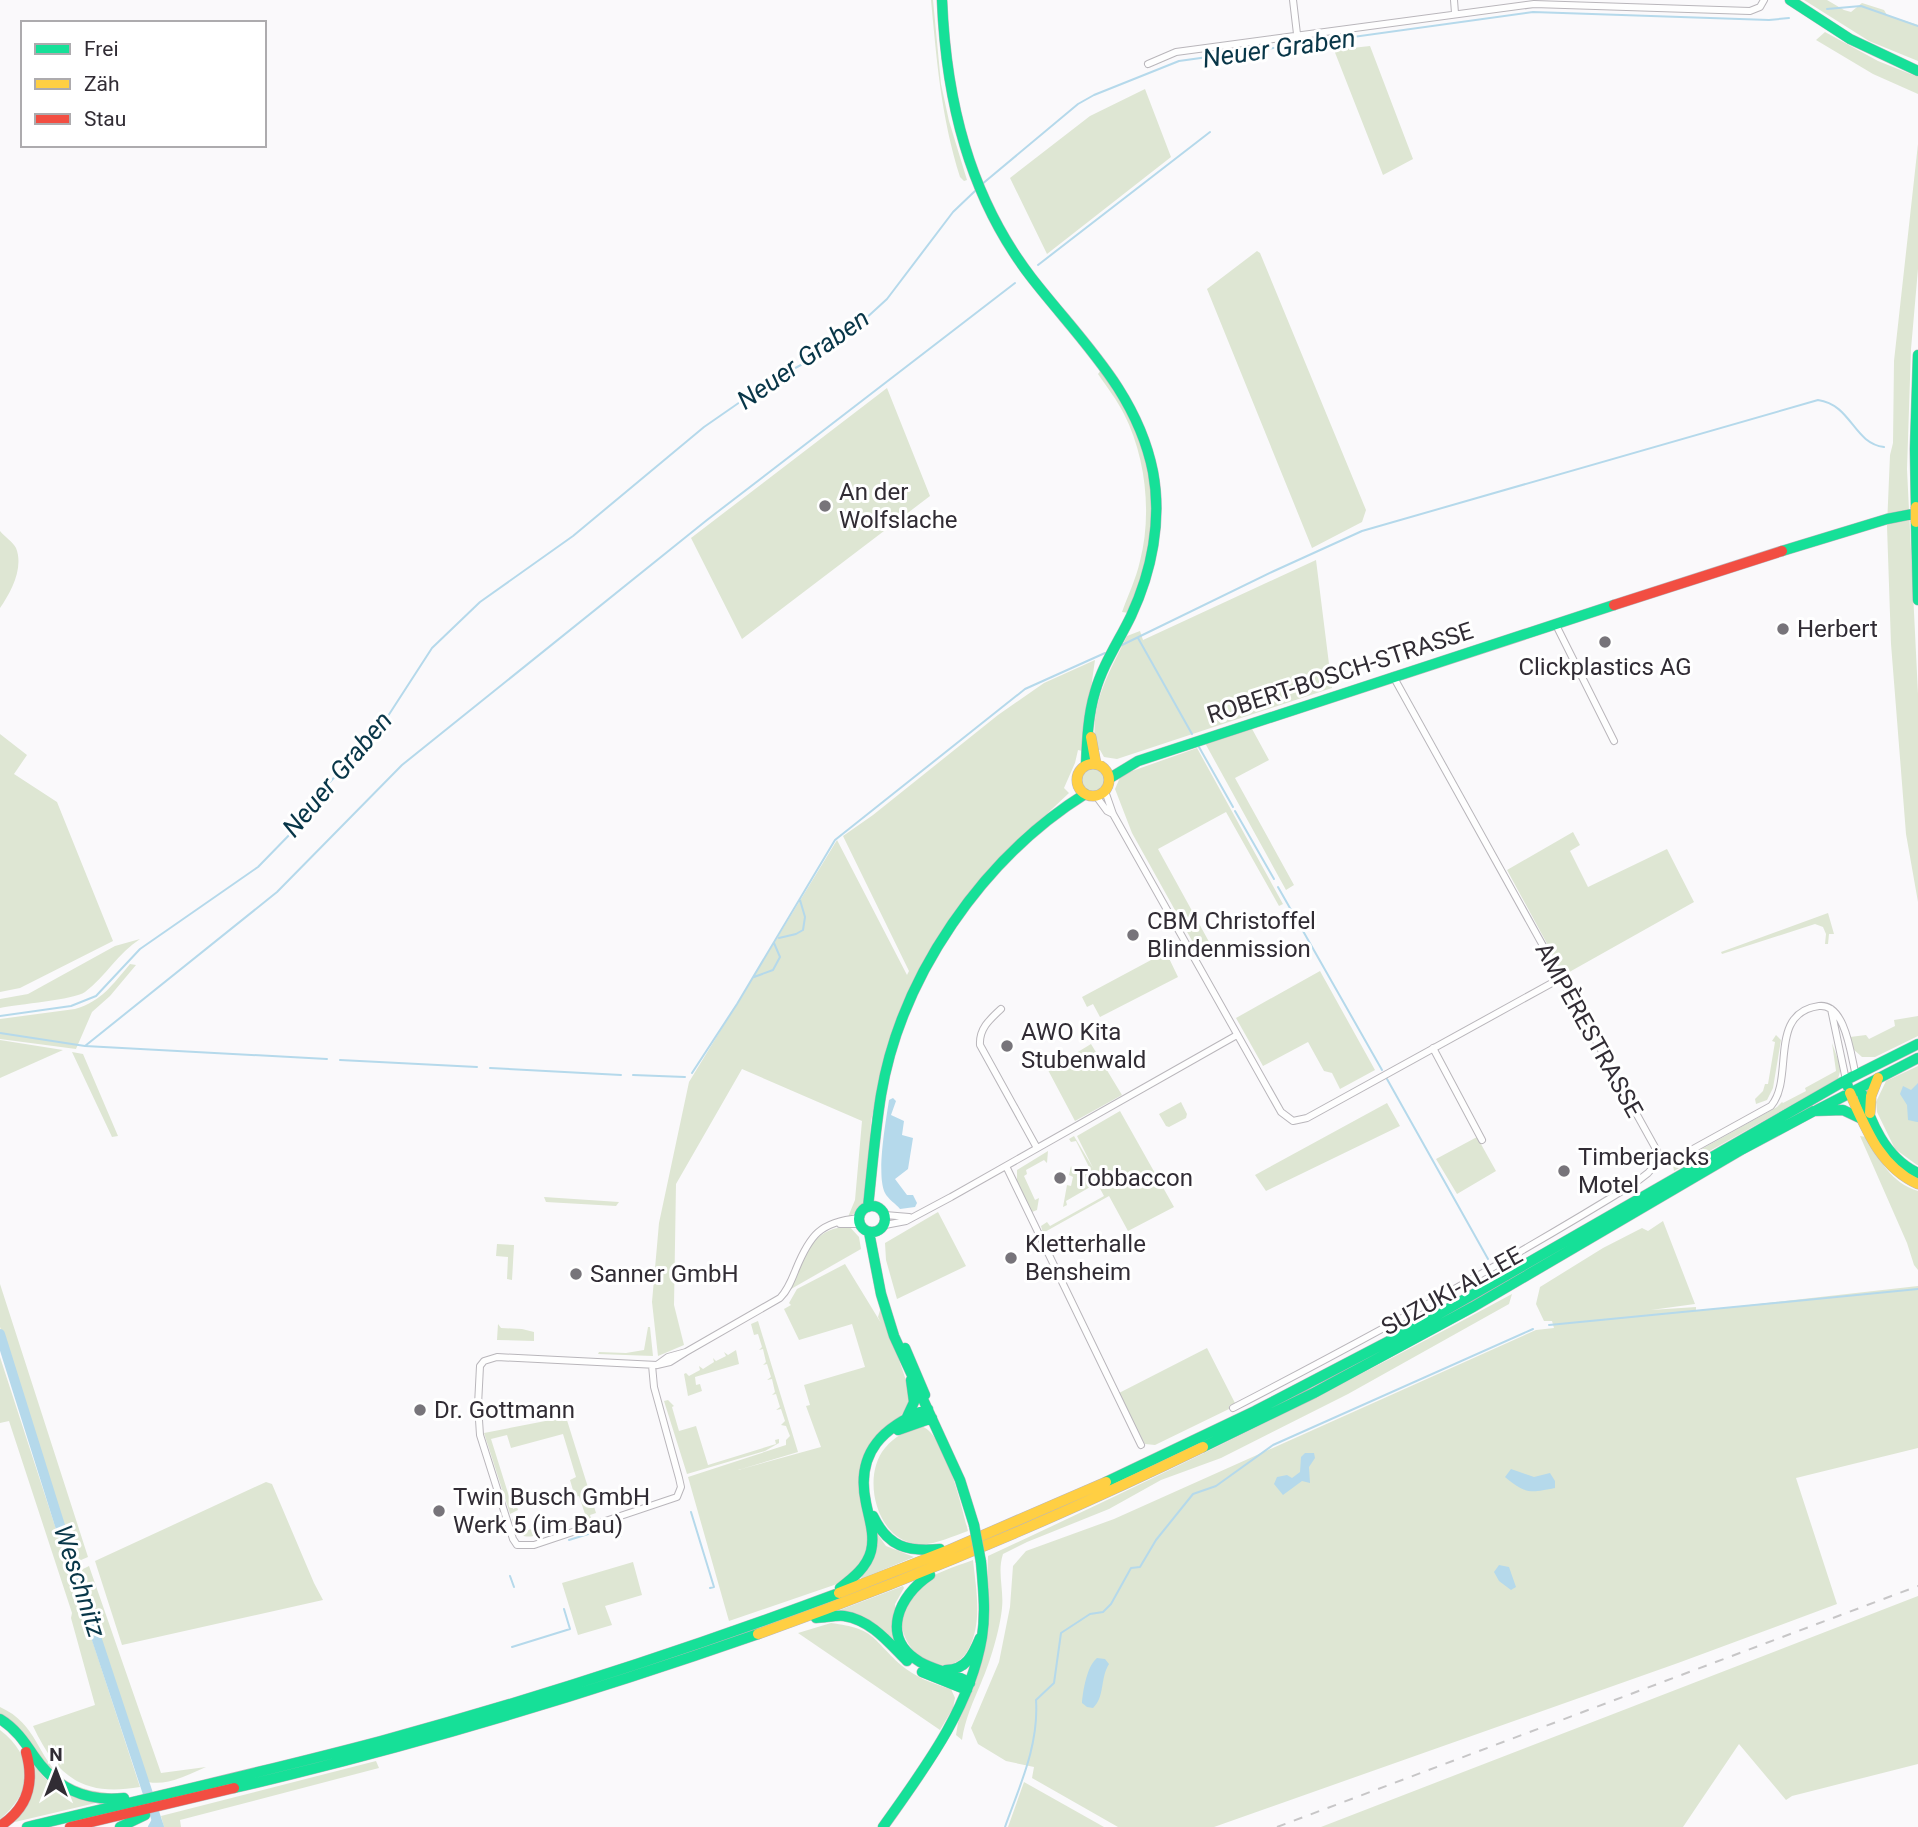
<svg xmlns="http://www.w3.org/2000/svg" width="1918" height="1827" viewBox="0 0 1918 1827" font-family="Roboto,sans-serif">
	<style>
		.green { fill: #dee6d3 }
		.water { fill: #b5d9eb }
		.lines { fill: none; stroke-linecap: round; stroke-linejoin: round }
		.stream { stroke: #b5d9eb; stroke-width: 2 }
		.canal { stroke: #b5d9eb; stroke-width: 6 }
		.river { stroke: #b5d9eb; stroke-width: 10 }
		.street-casing { stroke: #b9b6bb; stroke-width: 8 }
		.fast-casing { stroke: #b9b6bb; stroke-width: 11 }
		.slow-casing { stroke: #b9b6bb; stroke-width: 11 }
		.jam-casing { stroke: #b9b6bb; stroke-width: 11 }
		.street { stroke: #fefefe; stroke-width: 6 }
		.fast { stroke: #16e098; stroke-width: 10 }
		.slow { stroke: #ffcf43; stroke-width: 10 }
		.jam { stroke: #f24e42; stroke-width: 10 }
		.rail { stroke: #c7c6c7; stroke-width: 2; stroke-dasharray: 9 9; stroke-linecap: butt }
		.fast-bridge-casing { stroke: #b9b6bb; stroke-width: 11; stroke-linecap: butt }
		.slow-bridge-casing { stroke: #b9b6bb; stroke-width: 11; stroke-linecap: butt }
		.fast-bridge { stroke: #16e098; stroke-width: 10 }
		.slow-bridge { stroke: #ffcf43; stroke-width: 10 }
		.poi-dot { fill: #77747a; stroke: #fff; stroke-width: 2.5 }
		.labels { text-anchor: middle; stroke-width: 6; stroke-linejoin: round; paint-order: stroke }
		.poi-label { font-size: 24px; fill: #312c34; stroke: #fff; text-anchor: start }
		.street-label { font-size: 24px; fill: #312c34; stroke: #fff }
		.water-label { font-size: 26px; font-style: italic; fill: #083648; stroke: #fff }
	</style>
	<rect width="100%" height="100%" fill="#faf9fb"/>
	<!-- green -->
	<path class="green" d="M931,0H933L941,84L949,121L967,180L964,181L960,177C941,116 937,63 931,0Z
		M1804,0H1827L1844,10L1851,12L1862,3L1884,10L1887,15L1918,25V61L1869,41Z
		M1825,32L1878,61L1918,77V94L1873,74L1816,40Z
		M1370,46L1413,159L1383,175L1334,50Z
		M1145,89L1171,157L1047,254L1010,178L1090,116Z
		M1918,144V269L1911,349L1907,469L1918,694V902L1906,834L1891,644L1887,526L1890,455L1893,443L1894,361Z
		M1257,251L1260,253L1366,510L1362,522L1312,548L1207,289Z
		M1101,370L1107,371C1142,424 1161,488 1150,551C1147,572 1136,593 1129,613L1122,612C1128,595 1136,579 1140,561C1152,515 1146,457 1124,414C1117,400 1107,387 1098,374Z
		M887,388L930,496L742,639L691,538Z
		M0,531C4,536 13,542 16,548C24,568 11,592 0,608Z
		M1316,560L1332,688L1117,759L1104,757L1100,750H1096C1089,705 1108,675 1127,636L1140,631L1143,640Z
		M1095,660L1082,751L1078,750L1075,763L1064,788L1069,793L1000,858L956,912L914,980L883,1065L871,1121L867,1200L857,1212L848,1217L855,1200L862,1121L742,1069L676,1184L674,1305L684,1345L658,1356L652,1302L659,1223L689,1082L837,840L907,975L909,971L843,836L873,815L998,715L1044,683Z
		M1251,727L1269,760L1235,778L1294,885L1286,890L1205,743Z
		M0,734L27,755L14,774L57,802L113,941L20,988L0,992Z
		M1197,748L1283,904L1279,906L1226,812L1158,849L1213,949L1200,955L1132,833L1115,789L1121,775Z
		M1082 780a11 11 0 1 1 22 0a11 11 0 1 1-22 0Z
		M1573,832L1580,845L1570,851L1588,887L1667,849L1694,902L1564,975L1507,870Z
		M1828,913L1834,934H1829L1828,944H1825L1826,934L1823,927L1815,924L1722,954L1721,952Z
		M140,939C118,953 106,976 85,992C74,1000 18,1004 0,1008V999L28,994L115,946Z
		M1166,952L1178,977L1100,1017L1093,1004L1087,1007L1082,997Z
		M130,964L136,965L110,996L92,1012L76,1049L0,1039V1019L75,1009C102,1001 112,985 130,964Z
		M1320,971L1375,1070L1340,1089L1332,1073L1324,1071L1308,1042L1263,1066L1236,1018Z
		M1918,1016V1036L1875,1057H1862L1853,1049L1850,1037L1866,1035L1869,1039L1895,1026L1894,1020Z
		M1776,1035L1781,1040L1773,1088L1767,1100L1756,1104L1755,1099L1763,1091L1765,1084H1768L1775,1042L1772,1041Z
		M0,1040L63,1050L0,1078Z
		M1832,1043L1841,1068L1838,1079L1674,1171L1673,1165L1777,1107L1782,1102L1783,1103L1806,1091L1805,1088L1836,1071Z
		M1091,1044L1122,1095L1075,1121L1048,1070Z
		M72,1052L83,1054L118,1136L112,1137Z
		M1918,1066V1165H1917L1895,1149L1877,1112L1876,1102L1886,1081Z
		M1181,1102L1187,1114L1186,1118L1169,1127L1166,1126L1159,1114Z
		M1387,1103L1400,1126L1266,1191L1255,1175Z
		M1120,1111L1174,1207L1128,1231L1109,1196L1043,1233L1041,1226L1047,1222L1050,1226L1104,1196L1097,1183L1066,1201L1067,1205L1063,1207L1067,1185L1071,1186L1073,1177L1069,1175L1071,1166L1072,1169L1081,1171L1082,1169L1086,1172L1090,1169L1076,1141L1071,1142L1069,1139L1074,1136L1093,1168L1077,1136Z
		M1860,1136L1866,1137C1880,1160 1891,1183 1918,1191V1270L1914,1265L1907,1243Z
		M1477,1137L1496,1171L1457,1194L1436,1159Z
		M1048,1151L1047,1163L1044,1160L1026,1170L1027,1174L1024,1176L1035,1200L1039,1198L1037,1210L1032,1212L1017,1182V1170Z
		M544,1197L619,1202L616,1206L546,1202Z
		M938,1212L966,1266L897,1299L886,1260L885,1243Z
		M1663,1221L1695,1304L1651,1310L1696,1307V1311L1918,1286V1448L1796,1478L1837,1604L1678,1663L1214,1827H1118L1032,1778L1034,1767L1006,1761L978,1744L971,1728L999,1662L1010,1607L1013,1566L1026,1551L1114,1519L1536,1330L1554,1328L1552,1321H1544L1536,1304L1540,1287L1603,1248L1642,1228L1648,1231Z
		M849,1226L859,1237L861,1249L791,1289C803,1257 810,1229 849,1226Z
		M497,1244L514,1245L512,1280L507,1279L508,1257L496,1256Z
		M845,1264L881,1323L878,1317L881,1307L911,1395L908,1408L866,1452L867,1549L860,1565L840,1583L729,1621L688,1477L786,1445V1440L790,1436L786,1426L781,1425L785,1421L781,1409L776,1410L780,1407L776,1394L772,1395L775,1392L772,1379L767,1380L771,1377L767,1364L763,1365L766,1362L763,1349L759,1350L762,1347L758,1334L754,1335L751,1324L758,1321L798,1452L738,1470L821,1447L806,1406L810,1405L804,1385L865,1367L852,1324L799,1340L784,1309L791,1305L789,1303L797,1289Z
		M0,1284L88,1557L74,1563L0,1327Z
		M1512,1294L1509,1304L1348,1394L1221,1458L1161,1480L1109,1509L1027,1542L1003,1554C997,1572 1004,1589 1002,1608C1000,1629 990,1663 981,1683C973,1702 965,1719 962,1740L956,1735L958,1723L972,1691L985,1646L988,1556C1167,1473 1339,1388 1512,1294Z
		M498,1324L501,1328L522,1329L534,1332V1341L497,1340Z
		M648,1327H650L653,1356L598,1354L599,1352L626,1353L644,1350Z
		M1207,1348L1235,1403L1229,1406V1409L1155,1445L1145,1444L1119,1393Z
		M736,1350L739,1364L695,1377L696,1385L700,1384L702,1391L688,1396L684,1374L686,1373L689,1376L700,1370L699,1366L703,1369L714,1362L713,1358L716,1361L726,1356L724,1352L728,1355Z
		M0,1357L140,1787C83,1797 57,1777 33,1726L95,1705L71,1618L72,1613L9,1421L0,1423Z
		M668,1400L674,1406L672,1407L679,1431L696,1426L708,1465L776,1444L775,1440L779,1439V1443L765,1451L687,1474L664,1401Z
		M566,1417L596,1513L590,1515L591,1518L587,1520L579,1496L575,1497L570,1480L576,1477L563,1434L511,1448L507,1435L491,1439L513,1509L517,1507L518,1510L510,1514L484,1433Z
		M921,1426C945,1433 962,1508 968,1531C950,1537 930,1548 911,1543C875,1534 862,1475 885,1448C895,1436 906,1431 921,1426Z
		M266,1482L272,1484L314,1583L323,1600L122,1645L95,1561Z
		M524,1515L528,1530L550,1524L552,1530C532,1537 519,1544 512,1519Z
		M876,1532L886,1546L914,1557L861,1579Z
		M973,1560C976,1588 983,1624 968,1650C943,1694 872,1635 915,1588C927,1575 957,1566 973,1560Z
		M633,1562L642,1595L605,1606L612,1625L578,1635L562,1583Z
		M89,1566L161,1773L206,1767C187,1775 168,1786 148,1782L79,1571Z
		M903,1586L904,1588L895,1604L899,1642L840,1610Z
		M1918,1596V1764L1792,1796L1786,1800L1739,1744L1683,1827H1321Z
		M831,1623C876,1629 871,1638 901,1665C915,1677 933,1684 951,1689L955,1698L953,1708L940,1730L798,1633Z
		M0,1707C38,1724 37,1758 64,1779C79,1790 99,1792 116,1794L98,1795L67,1786L0,1715Z
		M0,1730C35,1757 34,1791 0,1819Z
		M376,1761L379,1768L180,1820L181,1827H164L161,1816Z
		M35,1766C54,1793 70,1794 100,1802L15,1822Z
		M1024,1782L1104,1827H1008Z"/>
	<!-- water -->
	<path class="water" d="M1918,1083V1122H1917L1908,1120L1907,1105L1900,1094L1903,1086L1911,1090Z
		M893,1098L896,1101L891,1115L904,1121L902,1135L913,1138L908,1169L895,1179L907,1195H913L917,1203L915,1207L900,1209C896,1204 888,1199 885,1193C876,1175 886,1121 889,1100Z
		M1305,1453H1314L1315,1458L1309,1467L1310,1483L1302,1481L1283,1495L1274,1484L1277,1477L1287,1475L1292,1478L1300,1472L1301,1457Z
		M1511,1469L1534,1477L1550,1473L1555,1481V1488C1530,1493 1525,1494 1505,1477Z
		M1499,1565L1509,1567L1516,1587L1511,1590L1499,1581L1494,1572Z
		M1097,1658L1105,1659L1109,1664C1100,1678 1105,1697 1093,1708L1087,1707L1082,1703C1083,1690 1087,1666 1097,1658Z"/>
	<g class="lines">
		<!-- stream -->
		<path class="stream" d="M1827,9L1861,6L1918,26
			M981,185L1078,104L1094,95L1179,61L1533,12L1769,20L1789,18
			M1038,265L1210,132
			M1138,638L1192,734
			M1120,646L1274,571L1362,531L1818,400C1852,405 1853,443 1884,447
			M1199,747L1233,807
			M1235,811L1274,879
			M1278,887L1382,1070
			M779,938L796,934L803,930L805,917L800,900
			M754,977L773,970L780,957L774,943
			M0,1016L71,1006L96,996L140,949L258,867L296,828L325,787L377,733L432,648L480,602L573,536L704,427L766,384L810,360L863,321L887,299L953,212L975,191
			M0,1033L85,1046L327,1059
			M85,1046L277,892L402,765L707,520L1015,283
			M340,1060L477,1067
			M490,1068L621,1075
			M692,1073L737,1004L835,840L1025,689L1105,653
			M633,1075L685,1077
			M1387,1079L1488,1259
			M1549,1325L1918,1289
			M691,1512L714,1587L710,1588
			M612,1528L618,1526L621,1536
			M569,1540L601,1530
			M510,1576L514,1587
			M512,1647L570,1629L564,1609
			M1005,1827C1020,1785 1039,1745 1036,1700L1054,1683L1061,1633L1090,1614L1103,1612L1111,1604L1131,1568L1140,1567L1156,1540L1193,1494L1216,1486L1273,1445L1533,1329"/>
		<!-- canal -->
		<path class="canal" d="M151,1827L156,1818"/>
		<!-- river -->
		<path class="river" d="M0,1334L73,1567L159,1827"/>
		<defs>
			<path id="street" d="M1293,0L1297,34
				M1454,0L1455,13
				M1148,64L1176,52L1534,4L1750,11L1760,7L1764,0
				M1556,625L1614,741
				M1393,676L1661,1158L1667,1161L1675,1159L1771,1106C1795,1078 1767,1013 1819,1006C1846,1003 1851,1057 1856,1076
				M1105,791L1113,814L1281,1112L1293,1121L1307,1118L1561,978
				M1096,796L1107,811L1113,814
				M1001,1009C989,1020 979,1029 980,1045L1037,1148
				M1831,1009L1846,1080
				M1433,1048L1482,1140
				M1006,1166L1141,1445
				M885,1215L909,1217
				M840,1224H860
				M885,1225L906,1221L951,1197L1237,1035
				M686,1352L780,1298C788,1290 792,1279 796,1269C810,1235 820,1222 859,1218
				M652,1365L654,1387L679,1478L681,1487L677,1497L534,1545H517L513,1539L480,1435L478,1405L480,1366L484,1361L497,1357L657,1365L670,1362L686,1352L668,1357L657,1365
				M1233,1408C1370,1337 1504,1264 1635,1183L1648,1173L1661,1158"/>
			<path id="fast" d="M942,0C946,100 969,196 1031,277C1079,339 1137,391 1153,472C1162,520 1152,571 1131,616C1119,641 1103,664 1095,692C1088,715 1087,740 1086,765
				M1790,0L1850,39L1918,71
				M1916,507L1915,449L1918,355
				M1916,522L1918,600
				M1782,551L1887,519L1918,513
				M1110,778L1138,761L1614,605
				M1848,1087L1846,1080L1918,1044
				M1860,1088C1870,1121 1885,1158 1918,1173
				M1817,1110L1918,1058
				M859 1219a13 13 0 1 1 26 0a13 13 0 1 1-26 0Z
				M868,1207C872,1170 875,1132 881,1095C901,976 983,858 1085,794
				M869,1232L881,1294L894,1336L960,1480L974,1525
				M905,1348L925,1395
				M907,1417L914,1402L911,1380
				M898,1430L932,1418
				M1203,1447L1314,1393L1473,1307L1741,1150L1814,1111L1843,1110L1862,1119
				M1106,1482L1255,1411L1418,1326L1846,1080
				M873,1516C888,1547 907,1552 940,1549
				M930,1575C899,1595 879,1638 920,1662C936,1671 954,1673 970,1683
				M840,1588C853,1578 867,1567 871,1551C875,1535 869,1518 866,1503C855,1452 884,1426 928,1409
				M816,1618C825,1618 835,1615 844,1616C871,1620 889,1643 907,1661
				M946,1670C966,1670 973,1655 980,1638
				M922,1672L967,1690
				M0,1719C15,1728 24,1741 34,1756C56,1788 84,1802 124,1798
				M234,1788C411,1747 586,1694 758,1634
				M27,1827C145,1799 264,1772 381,1741C536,1699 689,1649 839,1593
				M120,1827L145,1815
				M883,1827C924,1769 970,1709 982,1637C986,1612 983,1587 981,1562"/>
			<path id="slow" d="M1091,737L1096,764
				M1077 780a16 16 0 1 1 32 0a16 16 0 1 1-32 0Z
				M1850,1093C1866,1129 1880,1167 1918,1184
				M1870,1113L1871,1096L1878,1078
				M839,1593L949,1550L1106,1482
				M758,1634C909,1580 1059,1517 1203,1447"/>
			<path id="jam" d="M1614,605L1782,551
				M0,1826C28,1808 35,1783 26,1752
				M70,1827L234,1788"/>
		</defs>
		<!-- street casing -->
		<use href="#street" class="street-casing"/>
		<!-- fast casing -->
		<use href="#fast" class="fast-casing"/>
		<!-- slow casing -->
		<use href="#slow" class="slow-casing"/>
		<!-- jam casing -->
		<use href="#jam" class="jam-casing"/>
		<!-- street -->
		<use href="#street" class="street"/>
		<!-- fast -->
		<use href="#fast" class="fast"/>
		<!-- slow -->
		<use href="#slow" class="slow"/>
		<!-- jam -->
		<use href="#jam" class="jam"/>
		<!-- rail -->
		<path class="rail" d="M1277,1827L1918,1586"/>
		<defs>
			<path id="fast-bridge" d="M974,1525L981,1562"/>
			<path id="slow-bridge" d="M1916,507V522"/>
		</defs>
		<!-- fast-bridge casing -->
		<use href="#fast-bridge" class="fast-bridge-casing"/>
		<!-- slow-bridge casing -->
		<use href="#slow-bridge" class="slow-bridge-casing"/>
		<!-- fast-bridge -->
		<use href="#fast-bridge" class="fast-bridge"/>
		<!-- slow-bridge -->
		<use href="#slow-bridge" class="slow-bridge"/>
	</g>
	<!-- markers -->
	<g class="poi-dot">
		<circle cx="825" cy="506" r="7"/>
		<circle cx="1783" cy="629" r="7"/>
		<circle cx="1605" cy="642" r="7"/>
		<circle cx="1133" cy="935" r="7"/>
		<circle cx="1007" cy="1046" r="7"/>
		<circle cx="1564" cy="1171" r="7"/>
		<circle cx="1060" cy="1178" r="7"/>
		<circle cx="1011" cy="1258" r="7"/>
		<circle cx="576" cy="1274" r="7"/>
		<circle cx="420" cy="1410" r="7"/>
		<circle cx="439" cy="1511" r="7"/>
	</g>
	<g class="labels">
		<!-- poi labels -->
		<g class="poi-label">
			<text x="839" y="500">An der<tspan x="839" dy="28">Wolfslache</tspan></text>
			<text x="1797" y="637">Herbert</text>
			<text x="1605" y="675" text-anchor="middle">Clickplastics AG</text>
			<text x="1147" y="929">CBM Christoffel<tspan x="1147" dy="28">Blindenmission</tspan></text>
			<text x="1021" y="1040">AWO Kita<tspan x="1021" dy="28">Stubenwald</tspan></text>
			<text x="1578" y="1165">Timberjacks<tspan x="1578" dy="28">Motel</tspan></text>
			<text x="1074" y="1186">Tobbaccon</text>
			<text x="1025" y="1252">Kletterhalle<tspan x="1025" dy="28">Bensheim</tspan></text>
			<text x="590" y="1282">Sanner GmbH</text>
			<text x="434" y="1418">Dr. Gottmann</text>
			<text x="453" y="1505">Twin Busch GmbH<tspan x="453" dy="28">Werk 5 (im Bau)</tspan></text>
		</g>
		<!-- street labels -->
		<g class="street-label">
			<text transform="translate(1340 673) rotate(-18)" y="8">ROBERT-BOSCH-STRASSE</text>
			<text transform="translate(1589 1030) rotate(61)" y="8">AMPÈRESTRASSE</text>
			<text transform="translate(1452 1291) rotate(-29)" y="8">SUZUKI-ALLEE</text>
		</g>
		<!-- water labels -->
		<g class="water-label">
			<text transform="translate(1279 48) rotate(-8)" y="9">Neuer Graben</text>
			<text transform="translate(803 359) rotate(-35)" y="9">Neuer Graben</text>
			<text transform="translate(337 774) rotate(-50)" y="9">Neuer Graben</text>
			<text transform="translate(80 1581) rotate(72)" y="9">Weschnitz</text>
		</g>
	</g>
	<!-- legend -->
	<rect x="21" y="21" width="245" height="126" fill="#ffffff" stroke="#adabae" stroke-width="2"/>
	<rect x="35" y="44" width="35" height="10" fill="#16e098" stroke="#adabae" stroke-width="2"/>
	<text x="84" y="56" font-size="21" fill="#312c34">Frei</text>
	<rect x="35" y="79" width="35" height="10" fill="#ffcf43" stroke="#adabae" stroke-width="2"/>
	<text x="84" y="91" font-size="21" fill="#312c34">Zäh</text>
	<rect x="35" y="114" width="35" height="10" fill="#f24e42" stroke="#adabae" stroke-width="2"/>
	<text x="84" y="126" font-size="21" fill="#312c34">Stau</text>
	<!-- north arrow -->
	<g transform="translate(56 1771)" stroke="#ffffff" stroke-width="5" paint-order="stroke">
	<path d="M0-5L12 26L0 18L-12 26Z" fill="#312c34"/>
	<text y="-10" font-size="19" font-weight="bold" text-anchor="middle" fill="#312c34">N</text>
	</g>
</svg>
